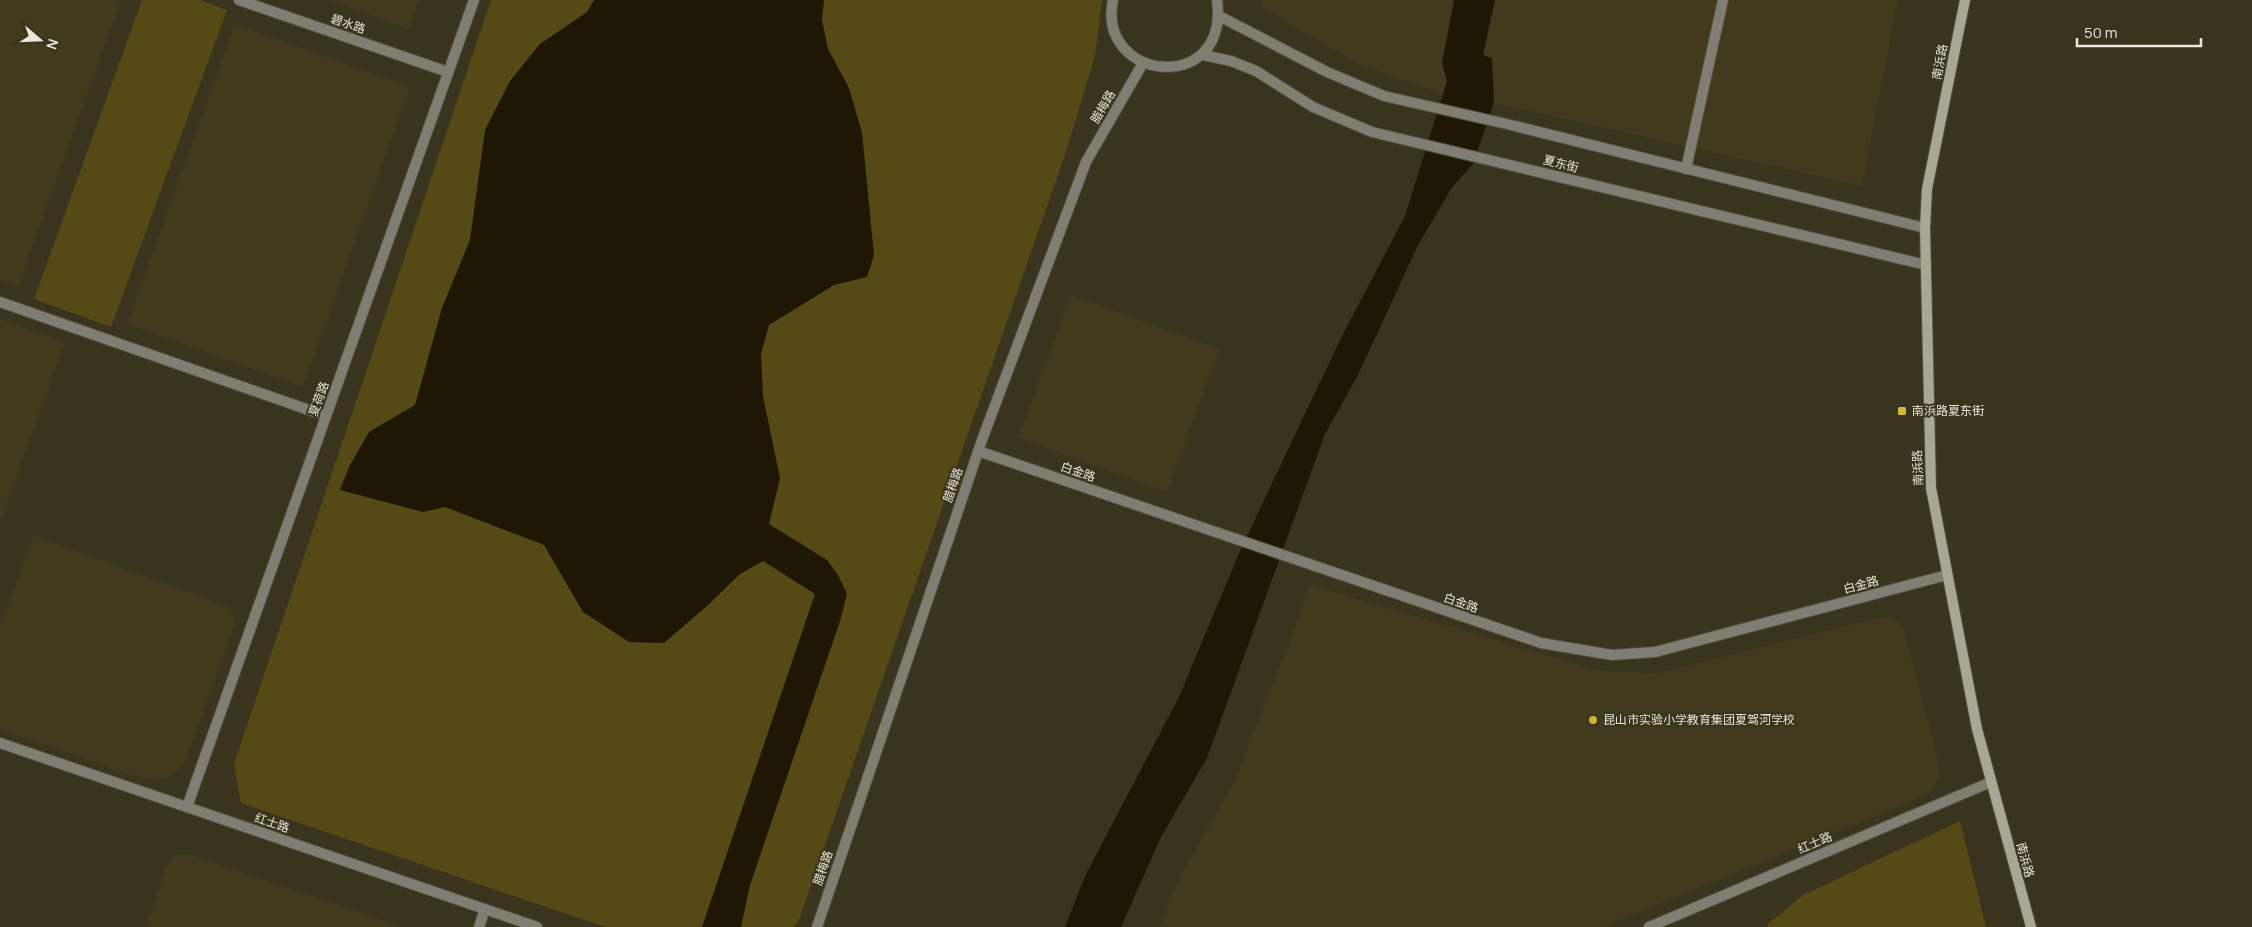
<svg xmlns="http://www.w3.org/2000/svg" width="2252" height="927" viewBox="0 0 2252 927" font-family="Manrope,'Noto Sans SC',sans-serif">
	<style>
		.built { fill: #423a1c }
		.green { fill: #554916 }
		.water { fill: #1d1704 }
		.lines { fill: none; stroke-linecap: round; stroke-linejoin: round }
		.minor-casing { stroke: #55503b; stroke-width: 12 }
		.tertiary-casing { stroke: #55503b; stroke-width: 12 }
		.secondary-casing { stroke: #55503b; stroke-width: 12 }
		.minor { stroke: #807d72; stroke-width: 10 }
		.tertiary { stroke: #807d72; stroke-width: 10 }
		.secondary { stroke: #aaa694; stroke-width: 10 }
		.poi-dot { fill: #d3b635; stroke: #39341d; stroke-width: 2 }
		.labels { text-anchor: middle; stroke-width: 4; stroke-linejoin: round; paint-order: stroke }
		.street-label { font-size: 12px; fill: #eae6d9; stroke: #39341d }
		.poi-label { font-size: 12px; fill: #eae6d9; stroke: #39341d; text-anchor: start }
	</style>
	<rect width="100%" height="100%" fill="#39341d"/>
	<!-- built -->
	<path class="built" d="M0,0H121L18,287L0,280Z
		M328,0H419L409,29Z
		M1262,0H1898L1862,186L1494,103L1443,94L1358,64L1260,6Z
		M235,24L410,87L303,387L127,324Z
		M1071,295L1219,349L1167,492L1018,438Z
		M0,319L65,342L0,522Z
		M34,536L230,607L235,624L186,760L180,769L168,777L155,780L138,778L0,729V626Z
		M1311,585L1599,671L1658,673L1885,616L1894,618L1903,626L1940,768L1939,778L1929,792L1910,802L1603,927H1160L1179,879L1236,778Z
		M175,855H192L403,927H146L167,865Z"/>
	<!-- green -->
	<path class="green" d="M142,0H200L227,10L111,327L34,299Z
		M491,0H1102L1095,56L1066,152L799,920L793,927H605L241,803L234,764Z
		M1960,821L1986,927H1768V924L1803,895Z"/>
	<!-- water -->
	<path class="water" d="M594,0H824L822,20L828,49L849,88L862,133L874,255L867,277L834,285L769,325L761,354L763,396L780,478L769,524L827,560L838,575L847,594L840,621L750,885L741,927H702L815,594L763,561L740,574L708,605L664,643L629,642L583,612L544,545L445,507L423,512L340,490L349,467L369,432L415,405L442,308L470,240L485,130L510,81L540,44L587,12Z
		M1454,0H1495L1483,55L1492,58L1494,103L1473,164L1453,186L1418,245L1359,373L1325,434L1207,758L1161,837L1121,927H1065L1085,876L1179,697L1240,551L1293,439L1342,336L1405,216L1447,81L1442,63Z"/>
	<g class="lines">
		<defs>
			<path id="minor" d="M239,0L448,72
				M1686,169L1723,0
				M0,302L326,416
				M479,927L485,909
				M1649,927L1991,782"/>
			<path id="tertiary" d="M1113,0C1096,82 1230,96 1217,0
				M1219,16L1327,72L1384,96L1511,125L1925,228
				M1203,55L1231,61L1256,71L1313,107L1372,132L1926,265
				M978,451L1541,643L1612,655L1655,652L1947,575
				M0,743L537,927
				M187,807L474,0
				M817,927L982,440L1086,162L1143,63"/>
			<path id="secondary" d="M1965,0L1927,189L1925,228L1931,488L1977,729L2031,927"/>
		</defs>
		<!-- minor casing -->
		<use href="#minor" class="minor-casing"/>
		<!-- tertiary casing -->
		<use href="#tertiary" class="tertiary-casing"/>
		<!-- secondary casing -->
		<use href="#secondary" class="secondary-casing"/>
		<!-- minor -->
		<use href="#minor" class="minor"/>
		<!-- tertiary -->
		<use href="#tertiary" class="tertiary"/>
		<!-- secondary -->
		<use href="#secondary" class="secondary"/>
	</g>
	<!-- markers -->
	<g class="poi-dot">
		<rect x="1897" y="406" width="10" height="10" rx="2.5"/>
		<circle cx="1593" cy="720" r="5"/>
	</g>
	<g class="labels">
		<!-- street labels -->
		<g class="street-label">
			<text transform="translate(348 24) rotate(19)" y="4">碧水路</text>
			<text transform="translate(1940 62) rotate(-79)" y="4">南浜路</text>
			<text transform="translate(1103 107) rotate(-60)" y="4">腊梅路</text>
			<text transform="translate(1561 164) rotate(14)" y="4">夏东街</text>
			<text transform="translate(319 399) rotate(-70)" y="4">夏荷路</text>
			<text transform="translate(1918 468) rotate(-92)" y="4">南浜路</text>
			<text transform="translate(1078 472) rotate(19)" y="4">白金路</text>
			<text transform="translate(953 485) rotate(-71)" y="4">腊梅路</text>
			<text transform="translate(1861 585) rotate(-15)" y="4">白金路</text>
			<text transform="translate(1461 603) rotate(19)" y="4">白金路</text>
			<text transform="translate(272 823) rotate(19)" y="4">红士路</text>
			<text transform="translate(1815 843) rotate(-23)" y="4">红士路</text>
			<text transform="translate(2025 860) rotate(75)" y="4">南浜路</text>
			<text transform="translate(823 868) rotate(-71)" y="4">腊梅路</text>
		</g>
		<!-- poi labels -->
		<g class="poi-label">
			<text x="1912" y="415">南浜路夏东街</text>
			<text x="1603" y="724">昆山市实验小学教育集团夏驾河学校</text>
		</g>
	</g>
	<!-- north arrow -->
	<g transform="translate(40 40) rotate(109)" stroke="#39341d" stroke-width="4" paint-order="stroke">
	<path d="M0-4L9 19L0 12L-9 19Z" fill="#eae6d9"/>
	<text y="-8" font-size="14" font-weight="bold" text-anchor="middle" fill="#eae6d9">N</text>
	</g>
	<!-- scale -->
	<path d="M2077 38v8h124v-8" fill="none" stroke="#eae6d9" stroke-width="2.5"/>
	<text x="2084" y="38" font-size="15" fill="#eae6d9" stroke="#39341d" stroke-width="4" paint-order="stroke">50 m</text>
</svg>
